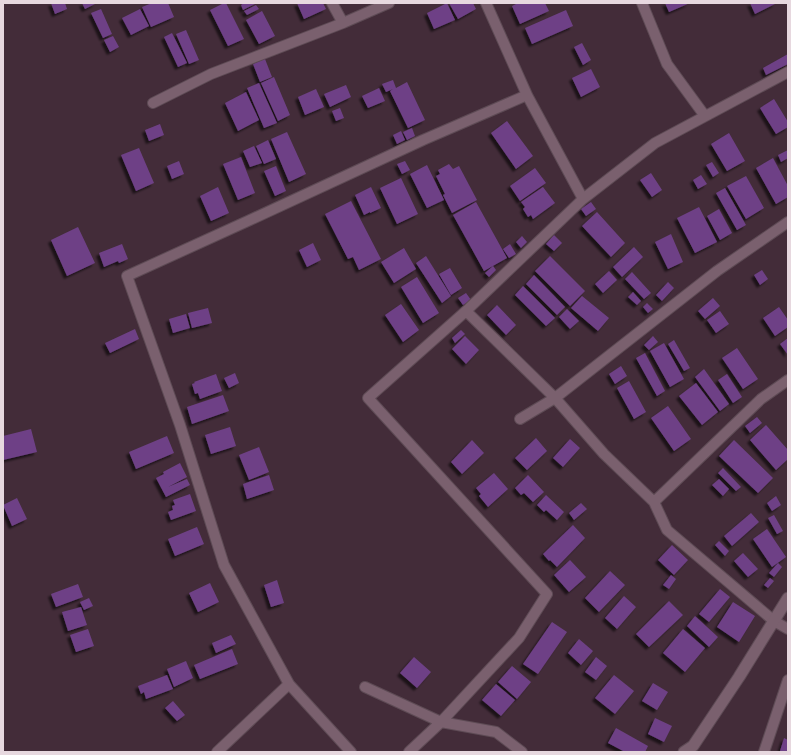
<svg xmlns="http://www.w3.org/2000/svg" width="791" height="755" viewBox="0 0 791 755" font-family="'PT Sans Narrow',sans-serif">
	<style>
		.building { fill: #6e4186; filter: url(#shadow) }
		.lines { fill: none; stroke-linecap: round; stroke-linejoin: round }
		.minor-casing { stroke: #5e4b55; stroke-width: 12 }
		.tertiary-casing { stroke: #5e4b55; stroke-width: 13 }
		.minor { stroke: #7a606e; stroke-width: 10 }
		.tertiary { stroke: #7a606e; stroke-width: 11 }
	</style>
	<defs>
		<filter id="shadow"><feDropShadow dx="-3" dy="3" stdDeviation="1" flood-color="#0009"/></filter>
	</defs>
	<rect width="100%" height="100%" fill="#432c39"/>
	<!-- building -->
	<path class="building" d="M51,3H65L67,9L55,14Z
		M82,3H97L85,9Z
		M152,3H168L174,17L151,27L142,7Z
		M224,3H226L244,39L228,46L210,10Z
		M244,3H257L243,10L241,5Z
		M297,3H323L326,9L304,19Z
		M447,3L455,20L434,29L427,13Z
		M449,3H473L476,9L458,19Z
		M518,3H545L549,11L520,24L512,6Z
		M665,3H690L669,12Z
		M750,3H777L755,14Z
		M256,5L259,9L247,15L244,11Z
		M101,9L112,34L103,38L91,13Z
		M140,9L149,26L131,35L122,18Z
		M566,10L573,26L532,44L525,28Z
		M262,11L275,36L259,44L246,20Z
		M186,30L199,60L189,64L176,34Z
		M172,33L187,63L178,67L164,37Z
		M113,36L119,47L110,52L104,40Z
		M582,43L591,60L583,65L574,47Z
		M788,54V64L766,75L763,68Z
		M265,59L272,77L260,82L253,64Z
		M591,69L600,87L581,97L572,78Z
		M274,77L290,115L278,121L261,83Z
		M393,80L396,88L407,82L425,120L408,128L390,91L393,89L386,92L382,84Z
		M259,83L277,123L264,128L247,88Z
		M346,85L351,97L330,107L324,94Z
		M379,88L385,101L368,108L362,96Z
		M316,89L324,107L305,115L298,97Z
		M246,92L259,120L238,131L225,103Z
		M774,99L788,122V127L776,134L760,108Z
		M340,108L344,118L336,121L332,111Z
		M507,121L533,156L516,169L491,133Z
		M160,124L164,135L149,141L145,130Z
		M412,128L415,136L407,140L403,132Z
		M401,131L405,140L397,144L393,135Z
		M287,132L306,174L289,182L271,139Z
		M729,133L745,161L727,171L711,144Z
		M268,140L276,159L264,164L256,146Z
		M254,146L262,163L250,167L243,151Z
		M139,148L154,183L136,191L121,155Z
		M788,150V158L781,162L778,155Z
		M241,157L255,193L238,200L223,164Z
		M773,158L788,186V197L776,204L756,168Z
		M179,161L184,174L172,179L167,166Z
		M405,161L410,170L402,174L397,164Z
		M712,162L719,173L713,177L706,165Z
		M449,164L453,169L459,166L477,200L452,213L443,195L445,194L436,176L440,174L438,170Z
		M427,165L444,200L427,208L410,174Z
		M276,166L286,191L275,196L264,171Z
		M535,168L546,183L520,201L510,186Z
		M651,173L662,190L652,197L640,180Z
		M701,175L707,184L698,189L693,180Z
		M746,176L764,208L746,219L727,186Z
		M401,178L418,214L397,224L380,188Z
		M218,187L229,213L211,221L200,196Z
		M371,187L381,208L370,213V212L364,215L355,195Z
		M543,187L555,203L533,219L531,215L528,217L523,209L525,207L521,202Z
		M725,188L746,225L737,230L716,193Z
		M351,201L381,259L359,270L353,257L348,259L325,214Z
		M476,202L507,258L484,271L453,215Z
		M591,202L596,209L586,216L581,209Z
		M699,207L717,242L695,253L677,218Z
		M719,209L732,233L720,240L707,216Z
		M597,212L625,243L611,257L582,226Z
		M78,227L95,263L67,276L51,240Z
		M671,234L683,262L668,269L655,242Z
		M554,235L562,243L554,251L546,244Z
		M522,236L527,242L521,248L516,242Z
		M313,243L321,260L307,267L299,250Z
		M122,244L128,259L119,263L118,261L104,267L99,253Z
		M510,244L516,254L509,258L503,249Z
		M634,247L643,257L622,277L613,267Z
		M404,248L416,269L394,283L381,262Z
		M426,256L451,296L442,303L416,263Z
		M550,256L585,291L570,306L535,271Z
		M493,266L496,270L489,277L485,273Z
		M450,268L462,288L451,295L439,274Z
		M762,270L768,279L760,285L754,275Z
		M609,271L617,280L603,293L595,284Z
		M632,272L651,293L644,299L625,279Z
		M534,275L565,307L557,315L526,284Z
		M417,277L439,313L423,323L401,287Z
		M668,282L674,288L662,301L656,295Z
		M523,286L555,318L546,326L515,295Z
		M633,292L641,301L637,305L628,297Z
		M466,293L471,300L463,305L458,298Z
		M582,296L609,318L598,331L571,308Z
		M713,298L720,306L705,319L698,311Z
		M647,303L653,309L648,313L643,307Z
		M401,304L419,330L403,342L385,315Z
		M497,305L516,325L506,335L487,315Z
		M779,307L788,320V327L775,336L763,318Z
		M208,308L212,323L192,328L188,313Z
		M567,309L579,321L570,329L559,317Z
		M720,311L729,324L716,333L707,320Z
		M186,314L190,328L173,333L169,319Z
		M135,329L139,339L110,353L105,343Z
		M461,330L465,334L455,343L452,338Z
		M465,336L479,350L466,364L452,349Z
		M653,336L658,342L649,350L644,345Z
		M788,338V355L780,344Z
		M674,340L690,368L684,371L668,344Z
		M664,343L684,379L670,387L650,351Z
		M737,348L758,379L743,389L722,358Z
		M645,353L665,391L657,396L636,358Z
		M621,366L627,376L615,384L609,374Z
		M704,369L729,404L720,411L695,377Z
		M235,373L239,383L229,388L224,378Z
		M216,374L222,391L200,399L198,393L195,394L192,384L195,383L194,382Z
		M727,374L742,397L733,403L718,380Z
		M629,381L646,412L634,419L617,388Z
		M696,383L718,412L702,425L679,396Z
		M223,395L229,411L192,424L187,407Z
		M668,406L691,439L674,451L651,418Z
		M757,417L762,423L750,433L745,426Z
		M766,425L788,450V459L776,470L750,440Z
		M230,427L236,446L211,454L205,435Z
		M31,429L37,452L3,460V436Z
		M167,436L174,453L136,469L129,452Z
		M536,438L547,451L527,470L515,458Z
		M570,439L580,448L563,467L553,458Z
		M472,440L484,453L462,474L451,462Z
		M734,440L773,478L758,493L719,456Z
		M259,447L269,472L249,480L239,455Z
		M180,463L187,477L168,487L187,479L190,485L166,497L156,478L164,474L163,472Z
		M723,468L741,487L736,491L718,473Z
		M494,473L508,489L488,507L479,496L481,494L476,488Z
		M269,475L274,490L247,499L243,484Z
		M528,475L544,492L533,502L524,493L521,495L515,488Z
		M719,479L729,489L723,496L712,485Z
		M190,494L196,511L171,520L168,512L173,510L172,506L175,505L173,500Z
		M546,495L564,512L557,520L546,510L544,512L537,505Z
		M776,496L781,505L772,511L767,503Z
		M17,498L27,519L12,526L3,505Z
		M581,503L587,509L574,520L569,513Z
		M751,513L759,522L732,546L724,536Z
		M774,515L783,531L777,534L768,518Z
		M573,525L585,538L557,567L550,560L549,561L543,554Z
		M197,527L204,544L175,556L168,539Z
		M767,529L786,557L772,567L753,539Z
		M719,541L729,551L725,556L715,545Z
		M672,545L688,560L674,575L658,560Z
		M743,553L758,569L748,577L734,561Z
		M570,560L586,577L569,592L554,575Z
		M778,563L782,567L774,577L769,573Z
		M610,571L625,585L599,612L585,598Z
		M671,575L676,579L669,589L663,585Z
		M770,578L774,581L768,588L764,585Z
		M277,580L284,603L271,607L264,585Z
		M210,583L219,602L198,612L189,593Z
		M78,584L83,597L56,607L51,594Z
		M720,589L730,597L709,622L699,614Z
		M624,596L636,607L617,629L605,618Z
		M89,598L93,606L84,610L80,602Z
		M669,601L683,615L649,647L636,634Z
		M733,602L755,616L739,642L717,627Z
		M81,607L87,625L68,631L62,612Z
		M695,616L718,637L709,647L687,626Z
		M552,622L567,632L538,674L523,664Z
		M88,629L94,646L76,652L70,635Z
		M683,629L705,648L685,672L663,653Z
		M231,635L236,644L216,653L212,643Z
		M579,639L593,651L581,665L568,653Z
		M232,649L238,664L200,679L194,665Z
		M414,657L431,672L417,688L400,673Z
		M596,657L607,666L596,680L585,672Z
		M186,661L193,678L174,687L167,669Z
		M512,666L531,682L517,699L498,682Z
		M167,675L173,689L146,699L144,692L141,694L138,686Z
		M614,675L634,691L615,714L595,698Z
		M653,683L668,692L657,710L642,701Z
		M496,684L515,700L501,716L482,700Z
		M173,701L185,715L177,721L165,708Z
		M655,718L672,726L664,742L648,734Z
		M616,728L648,746L645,752H625L608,743Z
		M784,738L788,740V752L780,751Z"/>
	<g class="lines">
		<defs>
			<path id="minor" d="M332,3L343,23
				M486,3L527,95L583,199L466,311L555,398L604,454L654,502L667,530L774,621L788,629
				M642,3L667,64L705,116
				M153,103L211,74L343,23L389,3
				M583,199L655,143L788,72
				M520,419L555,398L717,271L788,222
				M654,502L761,399L788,380
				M289,684L224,565L180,425L127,276L250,220L423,140L527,95
				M365,687L441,722L496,732L522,752
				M217,752L289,684L351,752
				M409,752L441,722L519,638L547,594L368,398L466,311
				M764,752L788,680"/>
			<path id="tertiary" d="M684,752L693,746L739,677L788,598"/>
		</defs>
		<!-- minor casing -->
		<use href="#minor" class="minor-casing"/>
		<!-- tertiary casing -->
		<use href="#tertiary" class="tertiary-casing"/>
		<!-- minor -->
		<use href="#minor" class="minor"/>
		<!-- tertiary -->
		<use href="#tertiary" class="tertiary"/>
	</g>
	<!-- border -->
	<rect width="791" height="755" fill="none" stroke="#e7d8df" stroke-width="8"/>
</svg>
